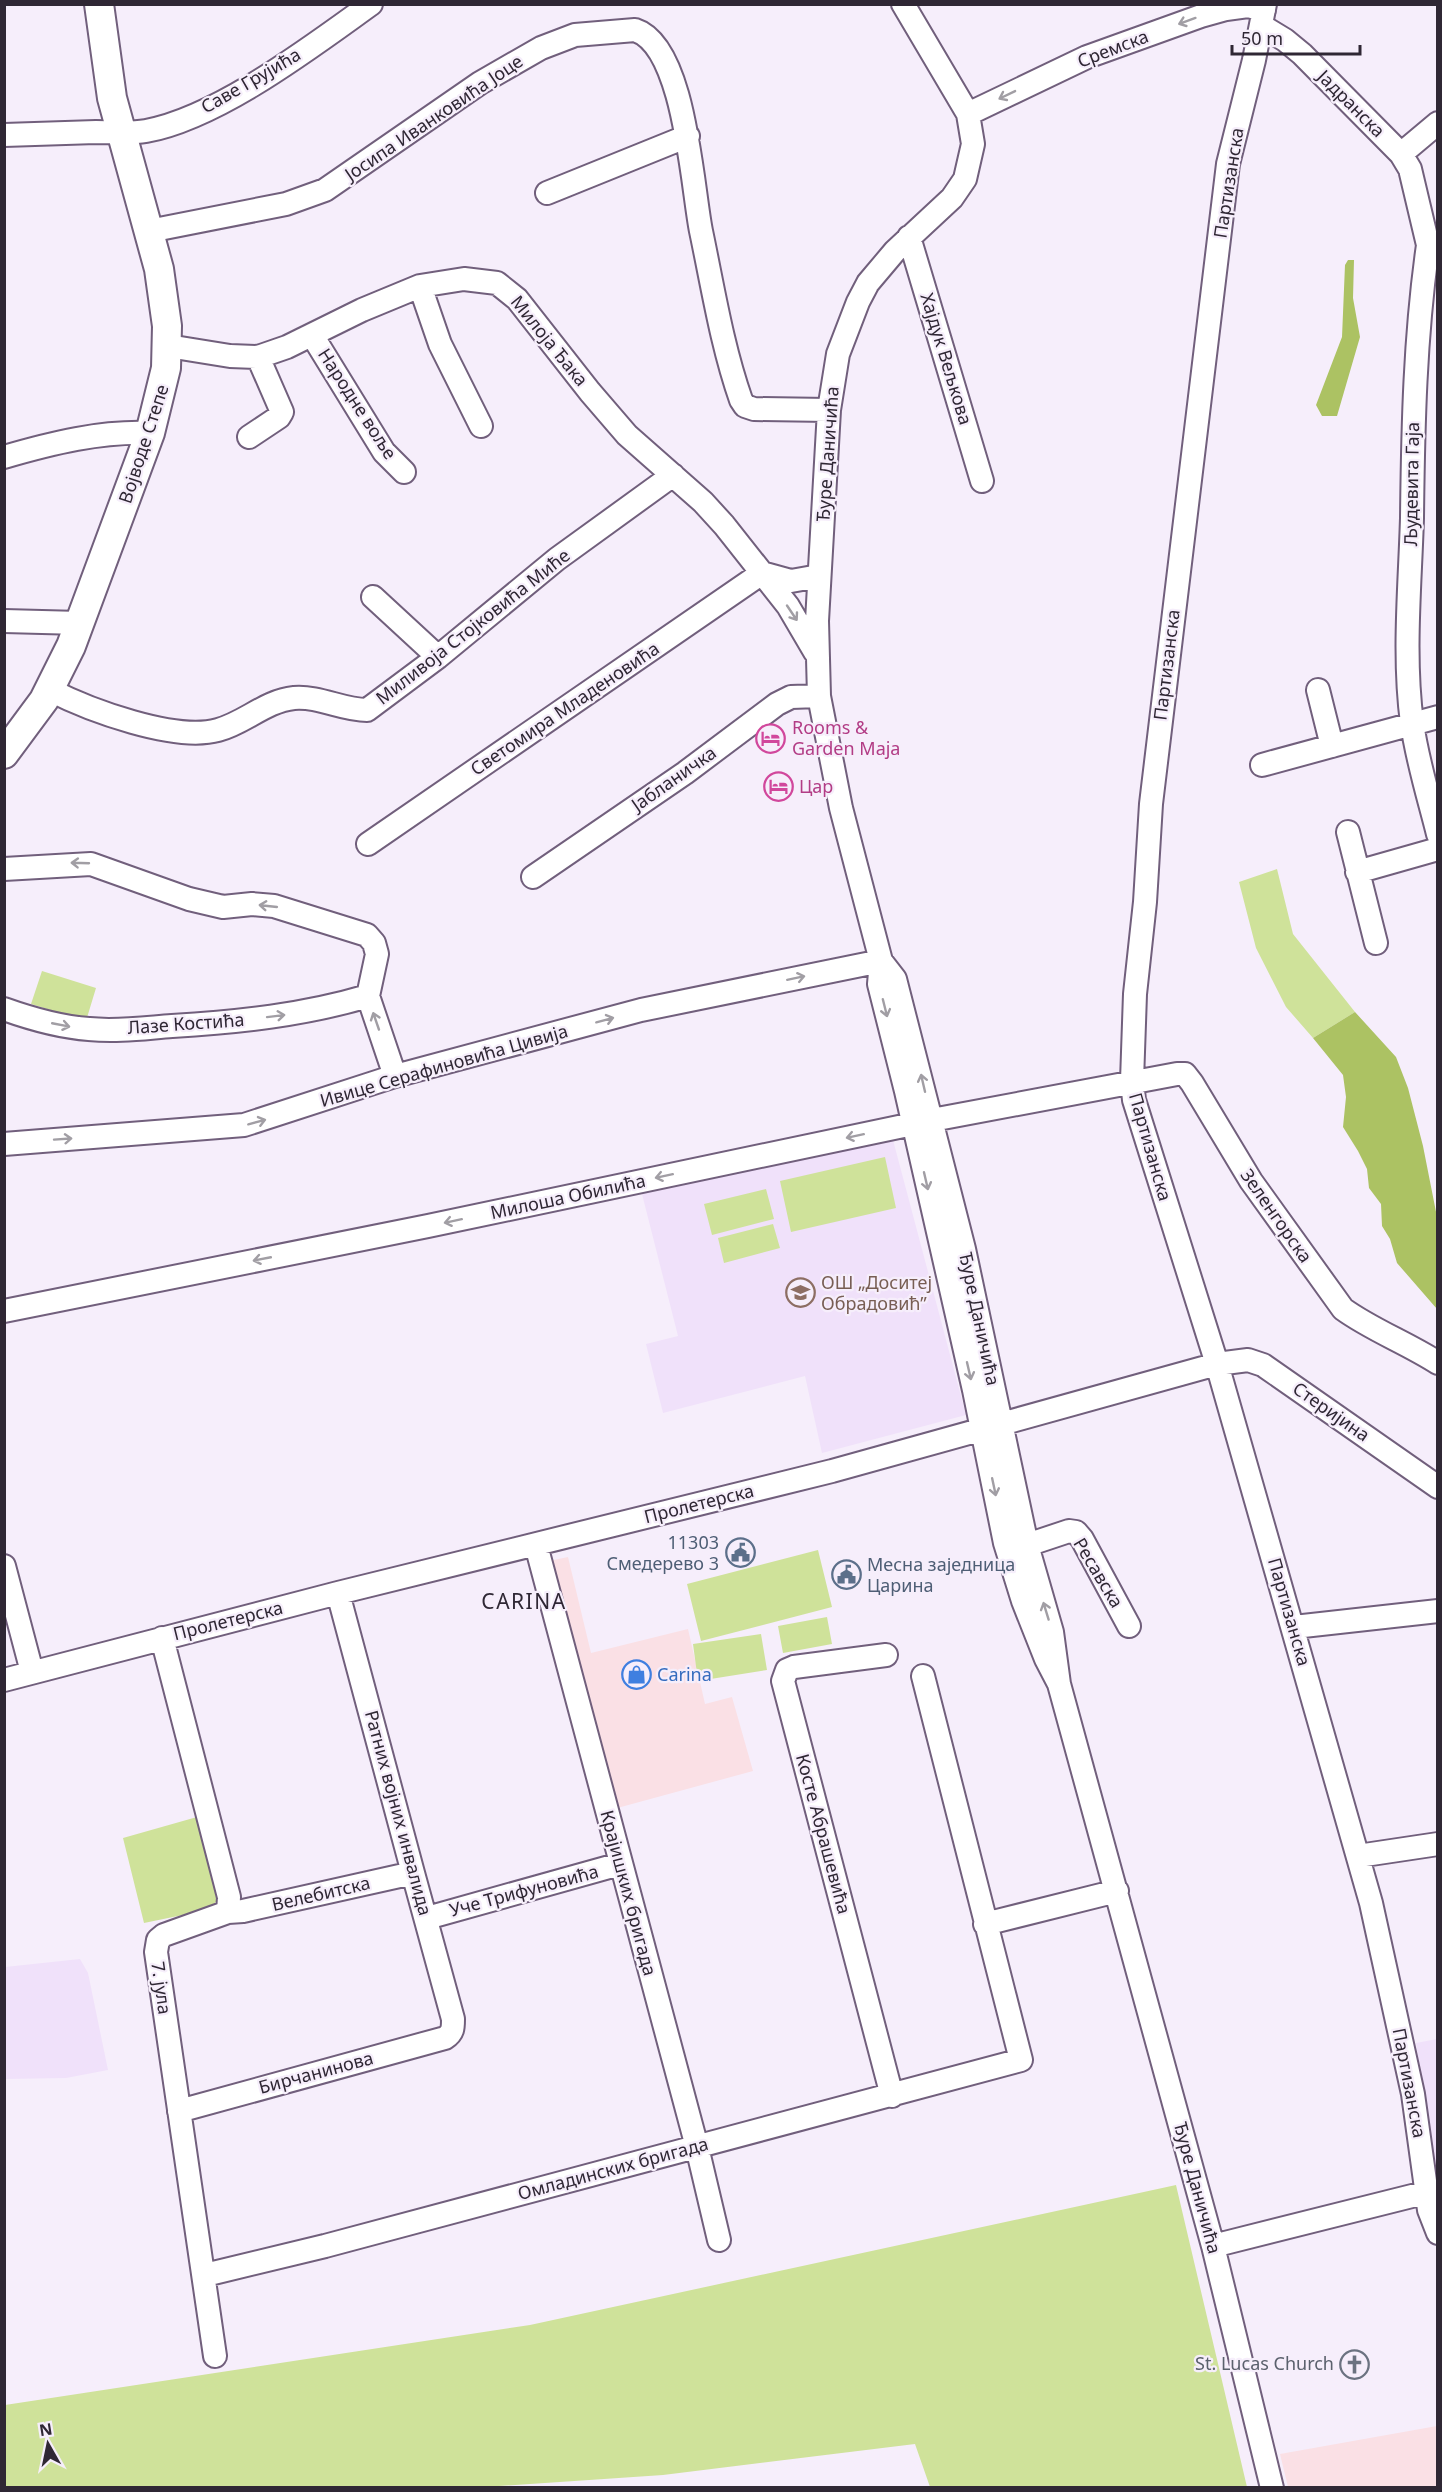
<svg xmlns="http://www.w3.org/2000/svg" width="1442" height="2492" viewBox="0 0 1442 2492" font-family="'Noto Sans',sans-serif">
	<style>
		.commercial { fill: #fae0e5 }
		.built { fill: #f0e1fa }
		.green { fill: #cfe29a }
		.forest { fill: #acc263 }
		.lines { fill: none; stroke-linecap: round; stroke-linejoin: round }
		.minor-casing { stroke: #715f7c; stroke-width: 26 }
		.major-casing { stroke: #715f7c; stroke-width: 32 }
		.minor { stroke: #fff; stroke-width: 22 }
		.major { stroke: #fff; stroke-width: 28 }
		.oneway { stroke: #a19ea4 }
		.labels { text-anchor: middle; stroke-width: 4.5; stroke-linejoin: round; paint-order: stroke }
		.street-label { font-size: 18px; fill: #2f2734; stroke: #f6eefb }
		.hotel-label { font-size: 18px; fill: #b23c85; stroke: #f6eefb; text-anchor: start }
		.education-label { font-size: 18px; fill: #785e54; stroke: #f6eefb; text-anchor: start }
		.service-label { font-size: 18px; fill: #4e5e75; stroke: #f6eefb; text-anchor: end }
		.shop-label { font-size: 18px; fill: #366cbe; stroke: #f6eefb; text-anchor: start }
		.worship-label { font-size: 18px; fill: #5b616d; stroke: #f6eefb; text-anchor: end }
		.quarter-label { font-size: 21px; letter-spacing: 1.5px; fill: #2f2734; stroke: #f6eefb }
	</style>
	<rect width="100%" height="100%" fill="#f6eefb"/>
	<!-- commercial -->
	<path class="commercial" d="M568,1557L591,1653L688,1629L705,1704L732,1697L753,1771L610,1810L544,1562Z
		M1437,2426V2487H1288L1280,2454Z"/>
	<!-- built -->
	<path class="built" d="M893,1140L966,1415L822,1453L805,1376L663,1413L646,1344L678,1336L642,1194Z
		M80,1959L88,1973L108,2070L66,2078L5,2079V1967Z
		M1437,2039V2191L1416,2043Z"/>
	<!-- green -->
	<path class="green" d="M1277,869L1293,934L1355,1012L1313,1038L1286,1007L1256,948L1239,882Z
		M42,971L96,988L86,1021L31,1004Z
		M885,1157L896,1208L791,1232L780,1181Z
		M766,1189L774,1219L712,1235L704,1204Z
		M773,1224L780,1248L724,1263L718,1238Z
		M818,1550L832,1607L701,1641L687,1584Z
		M827,1617L832,1644L783,1653L778,1626Z
		M761,1634L767,1670L698,1681L693,1644Z
		M197,1817L217,1901L207,1910L144,1923L123,1838Z
		M1176,2185L1247,2487H930L915,2444L663,2475L484,2487H5V2405L530,2325Z"/>
	<!-- forest -->
	<path class="forest" d="M1348,260H1354L1353,298L1360,337L1337,416H1322L1316,405L1342,337L1345,265Z
		M1355,1012L1396,1057L1408,1088L1423,1146L1437,1217V1309L1397,1263L1390,1239L1382,1226L1381,1204L1369,1188L1367,1169L1358,1151L1343,1127L1346,1097L1343,1075L1313,1038Z"/>
	<g class="lines">
		<defs>
			<path id="minor" d="M903,4L968,114L973,144L965,179L952,198L895,251L868,283L858,302L838,354L829,410L817,621L819,696L841,808L881,961L879,984L906,1091L974,1390L1005,1543L1023,1601L1046,1659L1059,1684
				M1265,4L1254,60L1228,164L1151,804L1145,902L1135,994L1132,1081L1134,1100L1217,1364L1371,1903L1413,2094L1429,2210L1438,2233
				M1262,26L1285,40L1302,54L1401,154L1438,123
				M968,114L1087,57L1201,16L1226,9L1248,6L1264,10
				M4,135C35,134 65,133 96,132C113,132 129,134 146,131C218,118 311,47 371,4
				M1401,154L1410,169L1428,245L1437,255
				M547,193L688,136
				M149,231L286,204L325,190L480,83L541,48L575,35L635,30C685,46 692,186 701,231C713,288 722,346 741,400L745,406L754,409L829,410
				M909,237L982,481
				M1428,245C1415,336 1413,426 1412,518C1410,586 1403,655 1412,723C1417,760 1429,798 1438,834
				M420,286L440,344L481,426
				M312,335L384,452L404,472
				M168,346L230,356L258,357L287,347L362,310L420,286L464,279L497,283L517,299L590,392L627,435L703,502L724,525L788,606L815,652
				M249,437L279,417L282,412L258,357
				M4,457C52,443 101,431 150,433
				M762,573L791,581L819,576
				M373,597L438,657
				M4,621L80,623
				M50,690C89,710 175,742 218,730C245,723 265,701 294,698C320,696 342,710 367,710L438,657L557,559L673,475
				M1318,690L1332,746
				M1262,765L1438,717
				M1348,832L1376,943
				M368,844L762,573
				M4,869L91,864L189,899L223,907L252,904L274,906L367,935L374,943L377,954L368,996L395,1076
				M1357,872L1438,849
				M533,877L685,773L777,704L791,697L819,696
				M881,961L895,979L964,1249L1027,1545L1052,1632L1059,1684L1213,2246L1272,2488
				M4,1009C32,1019 60,1027 89,1029C117,1032 145,1028 172,1026C239,1022 304,1015 368,996
				M4,1144L244,1125L395,1076L641,1010L881,961
				M4,1311L428,1226L932,1120L1177,1074H1185L1192,1083L1251,1181L1343,1309C1372,1330 1407,1343 1438,1363
				M536,1545L697,2147L719,2240
				M1027,1545L1069,1531L1076,1532L1082,1539L1129,1626
				M4,1566L32,1672
				M1294,1627L1438,1611
				M162,1638L229,1897L228,1912L164,1935L158,1940L156,1952L215,2356
				M886,1655L794,1667L787,1670L783,1681L892,2096
				M4,1680L338,1593L832,1471L1217,1364L1248,1360L1263,1365L1438,1487
				M1358,1856L1438,1844
				M228,1912L243,1911L413,1873
				M427,1918L620,1864
				M985,1924L1117,1891
				M179,2111L445,2038C453,2033 453,2028 453,2019L413,1873L338,1593
				M1213,2246L1428,2192
				M205,2275L325,2246L1021,2060L923,1676"/>
			<path id="major" d="M4,754L44,700L71,646L150,433L166,368L167,326L159,269L112,98L99,4"/>
		</defs>
		<!-- minor casing -->
		<use href="#minor" class="minor-casing"/>
		<!-- major casing -->
		<use href="#major" class="major-casing"/>
		<!-- minor -->
		<use href="#minor" class="minor"/>
		<!-- major -->
		<use href="#major" class="major"/>
	</g>
	<!-- one-way arrows -->
	<defs><path id="oneway-shaft" d="M-6 0H5M1.5-3L5.5 0L1.5 3" fill="none" stroke-width="1.6" stroke-linecap="round" stroke-linejoin="round" transform="scale(1.5)"/></defs>
	<g class="oneway">
		<use href="#oneway-shaft" transform="translate(1187 21) rotate(160)"/>
		<use href="#oneway-shaft" transform="translate(1007 95) rotate(154)"/>
		<use href="#oneway-shaft" transform="translate(792 613) rotate(56)"/>
		<use href="#oneway-shaft" transform="translate(80 863) rotate(-178)"/>
		<use href="#oneway-shaft" transform="translate(268 906) rotate(-174)"/>
		<use href="#oneway-shaft" transform="translate(796 978) rotate(-12)"/>
		<use href="#oneway-shaft" transform="translate(885 1008) rotate(76)"/>
		<use href="#oneway-shaft" transform="translate(276 1016) rotate(-7)"/>
		<use href="#oneway-shaft" transform="translate(605 1020) rotate(-15)"/>
		<use href="#oneway-shaft" transform="translate(376 1021) rotate(-109)"/>
		<use href="#oneway-shaft" transform="translate(61 1025) rotate(11)"/>
		<use href="#oneway-shaft" transform="translate(923 1083) rotate(-103)"/>
		<use href="#oneway-shaft" transform="translate(257 1122) rotate(-15)"/>
		<use href="#oneway-shaft" transform="translate(855 1136) rotate(168)"/>
		<use href="#oneway-shaft" transform="translate(63 1139) rotate(-4)"/>
		<use href="#oneway-shaft" transform="translate(664 1176) rotate(168)"/>
		<use href="#oneway-shaft" transform="translate(926 1181) rotate(77)"/>
		<use href="#oneway-shaft" transform="translate(453 1221) rotate(168)"/>
		<use href="#oneway-shaft" transform="translate(262 1259) rotate(169)"/>
		<use href="#oneway-shaft" transform="translate(969 1371) rotate(77)"/>
		<use href="#oneway-shaft" transform="translate(994 1487) rotate(78)"/>
		<use href="#oneway-shaft" transform="translate(1046 1611) rotate(-107)"/>
	</g>
	<!-- icons -->
	<defs>
		<symbol id="hotel-ring" viewBox="-11 -11 22 22"><circle r="9.5" fill="#f6eefb" stroke="#d1479c" stroke-width="1.5"/><path d="M-6-4.5h1.5V1H6V5H4.5V3h-9V5H-6ZM-4 0a1.8 1.8 0 1 1 3.6 0ZM.5 0V-2.5h3Q6-2.5 6 0Z" fill="#d1479c"/></symbol>
		<symbol id="school-ring" viewBox="-11 -11 22 22"><circle r="9.5" fill="#f6eefb" stroke="#8d6e63" stroke-width="1.5"/><path d="M0-5L7-2L0 1L-7-2ZM-4 1L0 2.5L4 1V4Q0 6-4 4Z" fill="#8d6e63"/></symbol>
		<symbol id="civic-ring" viewBox="-11 -11 22 22"><circle r="9.5" fill="#f6eefb" stroke="#5c6f8a" stroke-width="1.5"/><path d="M-.6-6.5H3V-4.5H.6V-3L4-1V1h2V6H-6V1h2V-1L-.6-3ZM-1.2 2.5V6h2.4V2.5Z" fill="#5c6f8a"/></symbol>
		<symbol id="shop-ring" viewBox="-11 -11 22 22"><circle r="9.5" fill="#f6eefb" stroke="#3f7fe0" stroke-width="1.5"/><path d="M-5-2.5h2.3a2.7 3.5 0 0 1 5.4 0H5L5.5 6h-11ZM-1.5-2.5h3a1.5 2.3 0 0 0-3 0Z" fill="#3f7fe0"/></symbol>
		<symbol id="church-ring" viewBox="-11 -11 22 22"><circle r="9.5" fill="#f6eefb" stroke="#6b7280" stroke-width="1.5"/><path d="M-1.2-6h2.4v3.5h3.3v2.4h-3.3V6h-2.4V-.1h-3.3v-2.4h3.3Z" fill="#6b7280"/></symbol>
	</defs>
	<g fill-rule="evenodd">
		<use href="#hotel-ring" x="754" y="722" width="33" height="33"/>
		<use href="#hotel-ring" x="762" y="770" width="33" height="33"/>
		<use href="#school-ring" x="784" y="1276" width="33" height="33"/>
		<use href="#civic-ring" x="724" y="1536" width="33" height="33"/>
		<use href="#civic-ring" x="830" y="1558" width="33" height="33"/>
		<use href="#shop-ring" x="620" y="1658" width="33" height="33"/>
		<use href="#church-ring" x="1338" y="2348" width="33" height="33"/>
	</g>
	<g class="labels">
		<!-- street labels -->
		<g class="street-label">
			<text transform="translate(1113 49) rotate(-21)" y="6">Сремска</text>
			<text transform="translate(251 81) rotate(-30)" y="6">Саве Грујића</text>
			<text transform="translate(1351 104) rotate(45)" y="6">Јадранска</text>
			<text transform="translate(434 118) rotate(-34)" y="6">Јосипа Иванковића Јоце</text>
			<text transform="translate(1229 183) rotate(-81)" y="6">Партизанска</text>
			<text transform="translate(549 341) rotate(51)" y="6">Милоја Ђака</text>
			<text transform="translate(946 359) rotate(73)" y="6">Хајдук Вељкова</text>
			<text transform="translate(357 404) rotate(57)" y="6">Народне воље</text>
			<text transform="translate(144 444) rotate(-72)" y="6">Војводе Степе</text>
			<text transform="translate(828 454) rotate(-86)" y="6">Ђуре Даничића</text>
			<text transform="translate(1412 484) rotate(-89)" y="6">Људевита Гаја</text>
			<text transform="translate(473 627) rotate(-38)" y="6">Миливоја Стојковића Миће</text>
			<text transform="translate(1167 665) rotate(-83)" y="6">Партизанска</text>
			<text transform="translate(565 709) rotate(-34)" y="6">Светомира Младеновића</text>
			<text transform="translate(674 779) rotate(-35)" y="6">Јабланичка</text>
			<text transform="translate(186 1024) rotate(-4)" y="6">Лазе Костића</text>
			<text transform="translate(444 1066) rotate(-16)" y="6">Ивице Серафиновића Цивија</text>
			<text transform="translate(1150 1147) rotate(74)" y="6">Партизанска</text>
			<text transform="translate(568 1197) rotate(-12)" y="6">Милоша Обилића</text>
			<text transform="translate(1276 1216) rotate(55)" y="6">Зеленгорска</text>
			<text transform="translate(979 1319) rotate(78)" y="6">Ђуре Даничића</text>
			<text transform="translate(1331 1412) rotate(35)" y="6">Стеријина</text>
			<text transform="translate(699 1504) rotate(-14)" y="6">Пролетерска</text>
			<text transform="translate(1098 1573) rotate(59)" y="6">Ресавска</text>
			<text transform="translate(1289 1612) rotate(74)" y="6">Партизанска</text>
			<text transform="translate(228 1621) rotate(-14)" y="6">Пролетерска</text>
			<text transform="translate(398 1813) rotate(75)" y="6">Ратних војних инвалида</text>
			<text transform="translate(823 1834) rotate(75)" y="6">Косте Абрашевића</text>
			<text transform="translate(524 1891) rotate(-15)" y="6">Уче Трифуновића</text>
			<text transform="translate(628 1893) rotate(75)" y="6">Крајишких бригада</text>
			<text transform="translate(321 1894) rotate(-13)" y="6">Велебитска</text>
			<text transform="translate(161 1988) rotate(82)" y="6">7. јула</text>
			<text transform="translate(316 2073) rotate(-15)" y="6">Бирчанинова</text>
			<text transform="translate(1409 2083) rotate(79)" y="6">Партизанска</text>
			<text transform="translate(613 2169) rotate(-15)" y="6">Омладинских бригада</text>
			<text transform="translate(1197 2188) rotate(75)" y="6">Ђуре Даничића</text>
		</g>
		<!-- hotel labels -->
		<g class="hotel-label">
			<text x="792" y="734">Rooms &amp;<tspan x="792" dy="21">Garden Maja</tspan></text>
			<text x="799" y="793">Цар</text>
		</g>
		<!-- education labels -->
		<g class="education-label">
			<text x="821" y="1289">ОШ „Доситеј<tspan x="821" dy="21">Обрадовић”</tspan></text>
		</g>
		<!-- service labels -->
		<g class="service-label">
			<text x="719" y="1549">11303<tspan x="719" dy="21">Смедерево 3</tspan></text>
			<text x="867" y="1571" text-anchor="start">Месна заједница<tspan x="867" dy="21">Царина</tspan></text>
		</g>
		<!-- shop labels -->
		<g class="shop-label">
			<text x="657" y="1681">Carina</text>
		</g>
		<!-- worship labels -->
		<g class="worship-label">
			<text x="1334" y="2370">St. Lucas Church</text>
		</g>
		<!-- quarter labels -->
		<g class="quarter-label">
			<text x="524" y="1609">CARINA</text>
		</g>
	</g>
	<!-- border -->
	<rect width="1442" height="2492" fill="none" stroke="#2f2734" stroke-width="12"/>
	<!-- north arrow -->
	<g transform="translate(48 2444) rotate(351)" stroke="#f6eefb" stroke-width="4.5" paint-order="stroke">
	<path d="M0-4.5L10 22L0 15L-10 22Z" fill="#2f2734"/>
	<text y="-9" font-size="16" font-weight="bold" text-anchor="middle" fill="#2f2734">N</text>
	</g>
	<!-- scale -->
	<path d="M1232 45v9h128v-9" fill="none" stroke="#2f2734" stroke-width="3"/>
	<text x="1241" y="45" font-size="18" fill="#2f2734" stroke="#f6eefb" stroke-width="4.5" paint-order="stroke">50 m</text>
</svg>
